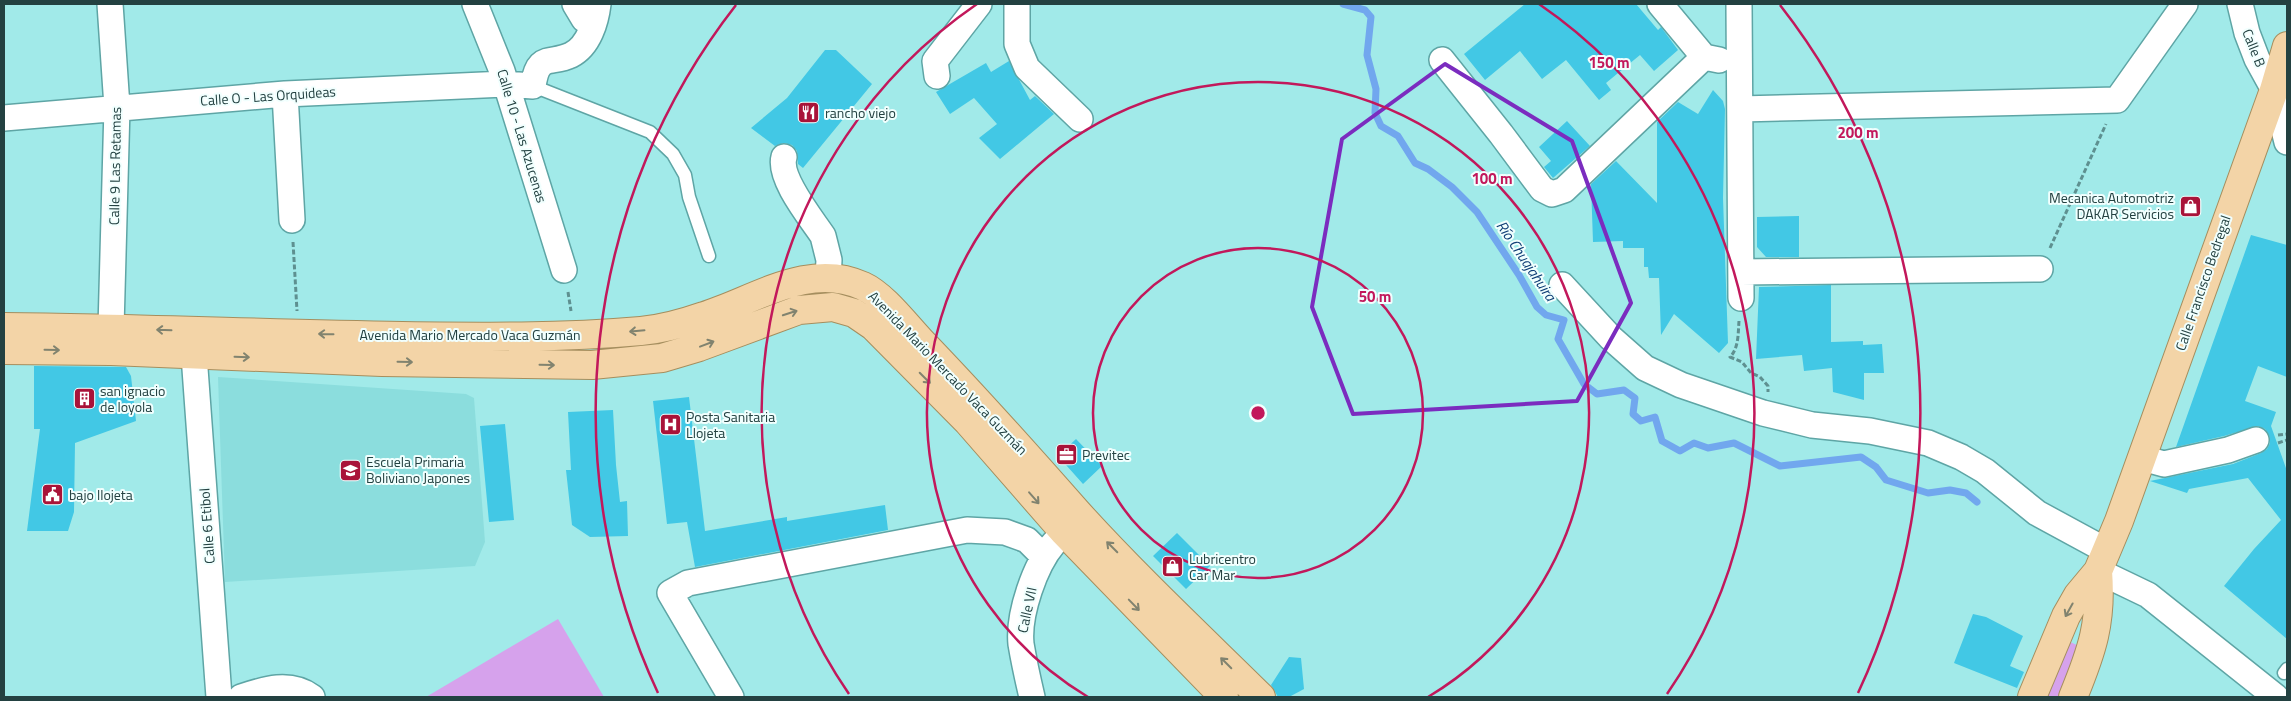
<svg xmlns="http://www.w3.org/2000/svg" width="2291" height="701" viewBox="0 0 2291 701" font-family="'Titillium Web',sans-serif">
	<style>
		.built { fill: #8bdddd }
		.green { fill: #d6a2ec }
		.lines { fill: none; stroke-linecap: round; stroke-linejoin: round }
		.stream { stroke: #71a7ee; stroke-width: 7 }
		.building { fill: #42c8e5 }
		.service-casing { stroke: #5ea5a5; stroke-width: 15 }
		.minor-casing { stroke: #5ea5a5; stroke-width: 28 }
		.primary-casing { stroke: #a58e5e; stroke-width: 30 }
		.path { stroke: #5e9090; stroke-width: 3; stroke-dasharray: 5 2.5; stroke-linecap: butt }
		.service { stroke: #fff; stroke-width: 12 }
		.minor { stroke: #fff; stroke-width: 25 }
		.primary { stroke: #f3d4a7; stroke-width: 28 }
		.oneway { stroke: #81836f }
		.marked { fill: none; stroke: #7b2cbf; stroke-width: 4; stroke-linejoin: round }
		.ring { fill: none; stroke: #c2185b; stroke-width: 2.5 }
		.labels { text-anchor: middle; stroke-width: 4; stroke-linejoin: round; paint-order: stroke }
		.street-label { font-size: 14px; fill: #234141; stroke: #f1fffe }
		.poi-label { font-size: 14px; fill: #234141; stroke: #f1fffe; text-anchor: start }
		.water-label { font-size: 15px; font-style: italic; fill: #0e3d75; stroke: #f1fffe }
		.centre { fill: #c2185b; stroke: #f1fffe; stroke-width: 2.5 }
		.ring-label { font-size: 15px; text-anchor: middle; font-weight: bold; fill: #c2185b; stroke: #f1fffe; stroke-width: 4; stroke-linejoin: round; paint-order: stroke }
	</style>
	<rect width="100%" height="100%" fill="#a1eae9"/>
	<!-- built -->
	<path class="built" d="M218,377L466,394L474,398L485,542L475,566L225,582Z"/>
	<!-- green -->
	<path class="green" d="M558,619L604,697H426Z
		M2066,640L2081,647L2061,697H2043Z"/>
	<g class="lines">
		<!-- stream -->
		<path class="stream" d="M1343,4L1365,10L1371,17L1367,55L1376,89L1375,113L1381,126L1398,136L1415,163L1428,169L1452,187L1477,212L1519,275L1537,307L1546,315L1564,320L1558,339L1584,384L1597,394L1624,390L1635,398L1633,414L1641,421L1655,417L1662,441L1680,451L1694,443L1708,448L1734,443L1780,466L1861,457L1876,467L1886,480L1928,493L1950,490L1966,493L1977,502"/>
	</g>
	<!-- building -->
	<path class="building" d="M1525,4H1636L1658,30L1661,27L1678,50L1654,71L1640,55L1606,83L1611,90L1599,100L1566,60L1542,79L1520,51L1485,80L1464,54Z
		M825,50H836L872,84L803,168L798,164L797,151L792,145L784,143L775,146L751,128L787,98Z
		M1009,61L1030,100L1035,96L1054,114L1000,159L979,138L997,124L974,98L950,114L936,92L986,63L991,72Z
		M1713,90L1723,101L1725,109L1723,198L1728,343L1719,353L1674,314L1661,335L1659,278H1649L1648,267H1644V248H1623V241L1593,242L1591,184L1616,161L1657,203V122L1678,102L1698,114Z
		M1567,121L1590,146L1553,178L1544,167L1551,161L1539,147Z
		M1799,216V257H1766L1757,247V217Z
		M2251,235L2287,245V377L2258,366L2245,401L2276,412L2271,426L2287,471V639L2224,586L2254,549L2281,520L2248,478L2189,489L2187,493L2150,481L2233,464L2261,453L2267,449L2270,443L2269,435L2265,429L2258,426L2224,436L2176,447Z
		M1831,285V342L1863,341V345L1882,344L1884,373H1864V400L1833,392L1832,368L1804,371L1802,355L1756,359L1759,287Z
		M34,366L126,367L131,376L136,421L75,443L74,512L68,531H27L40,429H34Z
		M689,397L705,531L787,517V521L885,505L888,530L695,567L687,522L667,524L653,401Z
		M613,410L616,465L620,502L627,501L628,536L590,537L572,525L566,470H571L568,412Z
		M505,424L514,520L489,522L480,426Z
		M1076,439L1102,466L1083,484L1058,456Z
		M1177,533L1210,566L1186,589L1153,556Z
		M1973,614L1986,617L2023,636L2010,666L2024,672L2017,688L1954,663Z
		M1289,657L1301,658L1304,689L1289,697H1278L1271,685Z"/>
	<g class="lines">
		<defs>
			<path id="service" d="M533,86L650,132L673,154L685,175L689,197L709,256
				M2284,673L2287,669"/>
			<path id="minor" d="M110,4L117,107L111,328
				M475,4L502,71L564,270
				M575,4L584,19L593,25
				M1017,4V44L1027,68L1080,119
				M1660,4L1704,57L1719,60
				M1739,4L1741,298
				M2240,4L2247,33L2257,59L2274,90L2287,142
				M1442,60L1501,134L1542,189L1552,194L1564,190L1704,57
				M937,76L935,61L979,4
				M285,94L292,220
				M1740,109L2117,100L2185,4
				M4,118L285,94L505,84L533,86C538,52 550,65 571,55C589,46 596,21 598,4
				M784,157C778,178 811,218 823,236L829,260L828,278
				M1741,272L2040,269
				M1562,285L1611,338L1645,368L1681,385L1763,413L1812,425L1870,431L1928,443L1961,457L1985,471L2037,513L2107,551
				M194,355L219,697
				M2142,458L2164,464L2228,450L2256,440
				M2098,571L2148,595L2276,697
				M241,697C265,689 290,681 312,697
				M731,697L670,593L688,583L967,530L1005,532L1027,540L1043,556
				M1032,697C1028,680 1024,662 1021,644C1018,614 1035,565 1054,543"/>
			<path id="primary" d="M4,327C137,328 269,334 402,336C482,337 561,338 641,331C663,329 684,323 704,316C755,300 809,261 863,286C883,295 905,324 921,341C975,397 1026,454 1077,512C1135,576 1199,636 1261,697
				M4,350L111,351L382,362L592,365L662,358L699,347L799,310L833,307L854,313L873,326L968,422L1064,532L1224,697
				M2032,697L2066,616L2078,595L2098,571L2119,521L2274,90L2287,46
				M2073,697C2092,651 2102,622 2098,571"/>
		</defs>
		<!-- service casing -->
		<use href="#service" class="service-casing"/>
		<!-- minor casing -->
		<use href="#minor" class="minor-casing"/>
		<!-- primary casing -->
		<use href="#primary" class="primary-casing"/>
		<!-- path -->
		<path class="path" d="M293,242L297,311
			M2050,248L2106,124
			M568,292L571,311
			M1739,321C1738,333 1739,348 1730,357L1742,362L1751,373L1760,377L1768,386V392
			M2278,435L2287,434
			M2278,443L2287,440"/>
		<!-- service -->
		<use href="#service" class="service"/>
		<!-- minor -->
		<use href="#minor" class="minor"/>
		<!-- primary -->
		<use href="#primary" class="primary"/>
	</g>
	<!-- one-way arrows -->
	<defs><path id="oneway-shaft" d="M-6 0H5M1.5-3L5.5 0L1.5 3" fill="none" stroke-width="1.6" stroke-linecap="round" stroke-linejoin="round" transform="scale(1.25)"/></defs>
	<g class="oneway">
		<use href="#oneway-shaft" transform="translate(790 313) rotate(-18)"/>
		<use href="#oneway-shaft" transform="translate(164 330) rotate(-178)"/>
		<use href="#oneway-shaft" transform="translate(637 331) rotate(175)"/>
		<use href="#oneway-shaft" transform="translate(326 334) rotate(-179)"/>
		<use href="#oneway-shaft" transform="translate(707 344) rotate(-21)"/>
		<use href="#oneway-shaft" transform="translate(52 350) rotate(1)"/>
		<use href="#oneway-shaft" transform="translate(242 357) rotate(2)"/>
		<use href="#oneway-shaft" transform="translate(405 362) rotate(1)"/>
		<use href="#oneway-shaft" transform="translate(547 365) rotate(1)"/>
		<use href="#oneway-shaft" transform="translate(925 378) rotate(45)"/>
		<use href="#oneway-shaft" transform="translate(1034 498) rotate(49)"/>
		<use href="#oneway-shaft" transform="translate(1112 547) rotate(-135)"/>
		<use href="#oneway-shaft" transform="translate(1134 605) rotate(46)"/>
		<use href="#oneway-shaft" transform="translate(2069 610) rotate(119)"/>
		<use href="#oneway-shaft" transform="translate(1226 663) rotate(-135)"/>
	</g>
	<!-- marked area -->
	<path class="marked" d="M1445,64L1572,141L1631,303L1577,401L1353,414L1312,307L1342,139Z"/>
	<!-- distance rings -->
	<g class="ring">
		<circle cx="1258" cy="413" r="165"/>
		<path d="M1088 697A331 331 0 1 1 1428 697"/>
		<path d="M849 694A496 496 0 0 1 977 4M1539 4A496 496 0 0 1 1667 694"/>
		<path d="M658 693A662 662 0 0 1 736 5M1780 5A662 662 0 0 1 1858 693"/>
	</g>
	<!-- icons -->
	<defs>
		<symbol id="restaurant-square" viewBox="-11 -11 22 22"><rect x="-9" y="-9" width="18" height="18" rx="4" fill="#a91339" stroke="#f1fffe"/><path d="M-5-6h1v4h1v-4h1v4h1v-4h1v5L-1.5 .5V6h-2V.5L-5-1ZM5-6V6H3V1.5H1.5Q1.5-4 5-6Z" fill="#fff"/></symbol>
		<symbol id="shop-square" viewBox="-11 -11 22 22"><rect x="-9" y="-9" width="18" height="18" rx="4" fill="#a91339" stroke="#f1fffe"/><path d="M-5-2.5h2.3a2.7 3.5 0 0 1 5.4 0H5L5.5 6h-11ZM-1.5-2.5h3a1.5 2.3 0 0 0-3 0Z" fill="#fff"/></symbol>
		<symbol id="building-square" viewBox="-11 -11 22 22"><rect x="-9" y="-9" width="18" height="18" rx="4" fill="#a91339" stroke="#f1fffe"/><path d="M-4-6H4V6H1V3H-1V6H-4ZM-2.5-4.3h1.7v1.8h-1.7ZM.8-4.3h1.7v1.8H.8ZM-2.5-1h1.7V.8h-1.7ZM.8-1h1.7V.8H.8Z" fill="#fff"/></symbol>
		<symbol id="hospital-square" viewBox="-11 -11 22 22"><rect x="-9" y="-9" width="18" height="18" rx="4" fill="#a91339" stroke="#f1fffe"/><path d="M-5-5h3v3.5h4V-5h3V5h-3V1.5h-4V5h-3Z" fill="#fff"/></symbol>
		<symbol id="office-square" viewBox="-11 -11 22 22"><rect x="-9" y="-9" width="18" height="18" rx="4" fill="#a91339" stroke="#f1fffe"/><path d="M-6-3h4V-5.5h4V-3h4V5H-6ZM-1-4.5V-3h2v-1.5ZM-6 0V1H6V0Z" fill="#fff"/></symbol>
		<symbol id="school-square" viewBox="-11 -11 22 22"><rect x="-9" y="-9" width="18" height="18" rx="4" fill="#a91339" stroke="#f1fffe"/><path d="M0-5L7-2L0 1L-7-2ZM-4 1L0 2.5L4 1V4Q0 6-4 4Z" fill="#fff"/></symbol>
		<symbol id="civic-square" viewBox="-11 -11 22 22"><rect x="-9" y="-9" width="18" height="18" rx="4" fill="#a91339" stroke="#f1fffe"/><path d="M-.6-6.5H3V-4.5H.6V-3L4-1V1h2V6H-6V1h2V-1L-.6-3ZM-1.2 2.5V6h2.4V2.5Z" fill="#fff"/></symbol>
	</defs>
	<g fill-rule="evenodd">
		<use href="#restaurant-square" x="796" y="100" width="25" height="25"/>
		<use href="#shop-square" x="2178" y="194" width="25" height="25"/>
		<use href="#building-square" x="72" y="386" width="25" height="25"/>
		<use href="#hospital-square" x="658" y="412" width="25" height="25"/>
		<use href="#office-square" x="1054" y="442" width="25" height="25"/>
		<use href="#school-square" x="338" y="458" width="25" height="25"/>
		<use href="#civic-square" x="40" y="482" width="25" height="25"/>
		<use href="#shop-square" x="1160" y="554" width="25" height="25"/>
	</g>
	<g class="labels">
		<!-- street labels -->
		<g class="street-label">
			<text transform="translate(2254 48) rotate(68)" y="5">Calle B</text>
			<text transform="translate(268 96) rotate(-4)" y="5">Calle O - Las Orquideas</text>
			<text transform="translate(522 136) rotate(73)" y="5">Calle 10 - Las Azucenas</text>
			<text transform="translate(115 166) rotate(-89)" y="5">Calle 9 Las Retamas</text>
			<text transform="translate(2203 283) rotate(-71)" y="5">Calle Francisco Bedregal</text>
			<text x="470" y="340">Avenida Mario Mercado Vaca Guzmán</text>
			<text transform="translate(948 373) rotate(46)" y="5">Avenida Mario Mercado Vaca Guzmán</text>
			<text transform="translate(207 526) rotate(-94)" y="5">Calle 6 Etibol</text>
			<text transform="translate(1027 610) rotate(-78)" y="5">Calle VII</text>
		</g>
		<!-- poi labels -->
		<g class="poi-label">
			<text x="825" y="118">rancho viejo</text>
			<text x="2174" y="203" text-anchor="end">Mecanica Automotriz<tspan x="2174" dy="16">DAKAR Servicios</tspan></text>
			<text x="100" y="396">san ignacio<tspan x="100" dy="16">de loyola</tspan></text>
			<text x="686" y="422">Posta Sanitaria<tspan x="686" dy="16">Llojeta</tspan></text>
			<text x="1082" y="460">Previtec</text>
			<text x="366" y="467">Escuela Primaria<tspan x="366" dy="16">Boliviano Japones</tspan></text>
			<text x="69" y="500">bajo llojeta</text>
			<text x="1189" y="564">Lubricentro<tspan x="1189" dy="16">Car Mar</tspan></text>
		</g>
		<!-- water labels -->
		<g class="water-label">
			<text transform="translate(1526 261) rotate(56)" y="5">Río Chuajahuira</text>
		</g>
	</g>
	<circle cx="1258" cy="413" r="8" class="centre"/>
	<g class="ring-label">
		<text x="1609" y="68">150 m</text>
		<text x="1858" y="138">200 m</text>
		<text x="1492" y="184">100 m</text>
		<text x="1375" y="302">50 m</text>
	</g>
	<!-- border -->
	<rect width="2291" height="701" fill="none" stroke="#234141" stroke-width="10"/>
</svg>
